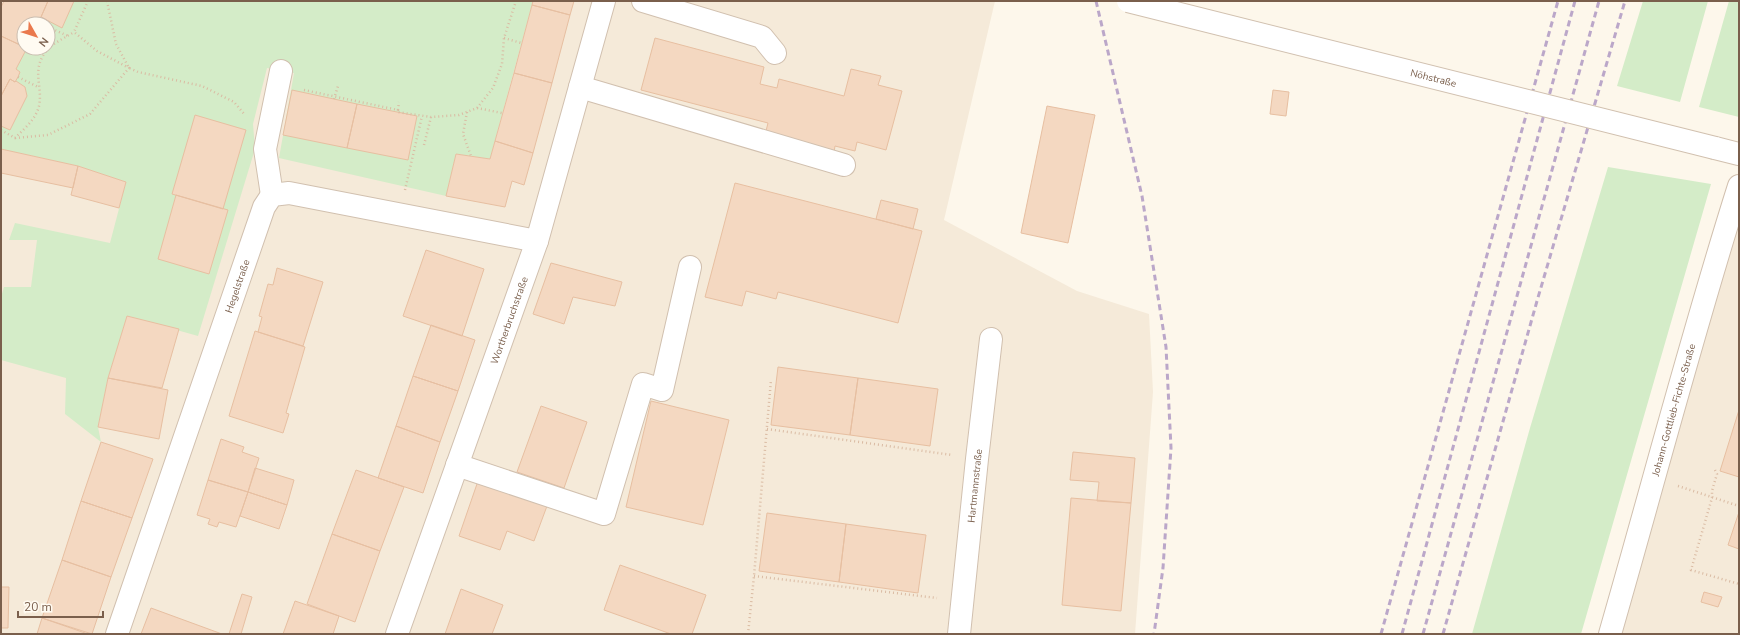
<svg xmlns="http://www.w3.org/2000/svg" width="1740" height="635" viewBox="0 0 1740 635" font-family="'Nunito Sans',sans-serif">
	<style>
		.residential { fill: #f5ead9; fill-rule: evenodd }
		.green { fill: #d4ecc8 }
		.building { fill: #f4d8c1; stroke: #e7bfa1 }
		.lines { fill: none; stroke-linecap: round; stroke-linejoin: round }
		.minor-casing { stroke: #d1c0af; stroke-width: 24 }
		.path { stroke: #dabba3; stroke-width: 2.5; stroke-dasharray: 1 3; stroke-linecap: butt }
		.minor { stroke: #fff; stroke-width: 22 }
		.rail { stroke: #bba7c9; stroke-width: 3; stroke-dasharray: 6 4; stroke-linecap: butt }
		.minor-bridge-casing { stroke: #d1c0af; stroke-width: 24; stroke-linecap: butt }
		.minor-bridge { stroke: #fff; stroke-width: 22 }
		.labels { text-anchor: middle; stroke-width: 3; stroke-linejoin: round; paint-order: stroke }
		.street-label { font-size: 10px; fill: #7a5f4c; stroke: #fffbf2 }
	</style>
	<rect width="100%" height="100%" fill="#fdf7eb"/>
	<!-- residential -->
	<path class="residential" d="M1,1H995L944,220L1077,291L1149,314L1153,392L1135,634H1ZM24,24H48V48H24Z
		M1739,186V634H1611Z"/>
	<!-- green -->
	<path class="green" d="M48,1H533L490,159L456,154L446,196L279,158L294,73L267,68L253,124L255,149L198,336L127,316L108,378L98,427L101,442L65,414L66,378L1,360V297L4,287H31L37,240H9L15,223L110,243L126,182L78,166L1,149V96L10,79L15,82L20,72L16,69L27,48H48V24H45Z
		M1643,1H1708L1680,102L1617,86Z
		M1729,1H1739V117L1699,107Z
		M1608,167L1711,184L1581,634H1472L1530,428Z"/>
	<!-- building -->
	<path class="building" d="M4,1H48L41,17L47,20L45,24H24V47L1,36V7Z
		M48,1H74L62,28L41,17Z
		M533,1H574L570,15L532,5Z
		M532,5L570,15L552,83L514,73Z
		M1,36L27,48L16,69L20,72L18,77L15,82L10,79L1,96Z
		M655,38L764,67L760,84L777,88L779,79L844,96L851,69L881,76L878,85L902,91L886,150L857,142L855,151L835,146L834,152L765,135L768,123L641,90Z
		M514,73L552,83L533,153L495,141Z
		M10,79L15,82L16,81L25,87L27,96L10,130L1,126V96Z
		M292,90L357,104L347,148L283,135Z
		M1273,90L1289,92L1286,116L1270,114Z
		M357,104L417,116L408,160L347,148Z
		M1047,106L1095,115L1068,243L1021,233Z
		M195,115L246,130L223,209L172,194Z
		M495,141L533,153L524,185L512,181L505,207L446,196L456,154L490,159Z
		M1,149L78,166L73,188L1,173Z
		M78,166L126,182L119,208L71,195Z
		M735,183L922,231L898,323L778,292L776,299L746,291L742,306L705,297Z
		M176,195L228,210L209,274L158,259Z
		M881,200L918,209L913,229L876,219Z
		M426,250L484,269L462,336L403,316Z
		M551,263L622,282L615,306L573,297L564,324L533,314Z
		M277,268L323,282L303,346L258,332L262,317L259,316L268,284L273,285Z
		M127,316L179,329L162,388L108,378Z
		M431,325L475,340L458,391L413,376Z
		M255,331L305,347L286,413L289,414L283,433L229,416Z
		M778,367L858,378L850,435L771,425Z
		M413,376L458,391L440,442L396,426Z
		M108,378L168,390L159,439L98,427Z
		M858,378L938,389L930,446L850,435Z
		M651,401L729,420L703,525L626,507Z
		M541,406L587,422L564,488L517,472Z
		M1739,410V477L1720,471Z
		M396,426L440,442L423,493L378,478Z
		M221,439L244,447L242,452L259,458L248,492L208,480Z
		M101,442L153,459L132,518L81,501Z
		M1073,452L1135,458L1131,503L1097,501L1099,482L1070,480Z
		M255,468L294,480L287,505L248,492Z
		M356,470L404,487L380,551L332,534Z
		M208,480L248,492L236,527L219,522L217,527L208,524L210,519L197,515Z
		M478,481L547,506L534,541L507,531L500,550L459,536Z
		M248,492L287,505L279,529L240,516Z
		M1071,498L1131,503L1121,611L1062,605Z
		M81,501L132,518L111,577L62,560Z
		M1739,512V549L1728,545Z
		M767,513L846,524L839,582L759,571Z
		M846,524L926,535L918,593L839,582Z
		M332,534L380,551L355,622L307,604Z
		M62,560L111,577L92,634L42,618Z
		M620,565L706,595L692,634H671L604,610Z
		M1,587H9L8,628H1Z
		M461,589L503,605L492,634H445Z
		M1704,592L1722,597L1718,607L1701,602Z
		M242,594L252,597L241,634H229Z
		M295,601L339,616L333,634H283Z
		M151,608L222,634H141Z
		M42,618L88,634H37Z"/>
	<g class="lines">
		<defs>
			<g id="minor">
				<path d="M643,1L762,37L775,53"/>
				<path d="M580,87L844,165"/>
				<path d="M1715,148L1739,154"/>
				<path d="M272,195L265,149L281,71"/>
				<path d="M457,465L604,514L643,384L662,390L690,267"/>
				<path id="s1" d="M117,634L264,207L272,195L289,193L537,241"/>
				<path id="s2" d="M397,634L537,241L604,1"/>
				<path id="s3" d="M959,634L977,459L991,339"/>
				<path id="s4" d="M1610,634C1653,485 1692,334 1739,186"/>
			</g>
		</defs>
		<!-- minor casing -->
		<use href="#minor" class="minor-casing"/>
		<!-- path -->
		<path class="path" d="M107,1L116,44L129,68L138,72L202,86L234,102L245,115
			M48,27L68,36
			M504,38L521,43
			M18,77L38,87
			M304,90L398,110L397,112L431,117L459,115L477,108L493,88L502,64L504,38L516,1
			M334,99L338,86
			M477,108L502,113
			M398,110L399,102
			M467,112L463,134L471,156
			M1,130L15,138C24,129 36,119 39,106C43,87 32,73 44,54C50,44 65,38 74,32
			M15,138L48,135L90,114L129,68L97,51L74,32L88,1
			M424,145L431,117
			M405,190L422,116
			M767,429L952,455
			M1715,470L1717,474L1712,491V498L1691,570L1739,584
			M1678,486L1739,506
			M754,576L937,598
			M748,634L754,576L771,380"/>
		<!-- minor -->
		<use href="#minor" class="minor"/>
		<!-- rail -->
		<path class="rail" d="M1096,1L1142,196L1166,347L1171,448L1163,568L1154,634
			M1381,634L1558,1
			M1402,634L1575,1
			M1423,634L1599,1
			M1443,634L1537,301L1625,1"/>
		<defs>
			<g id="minor-bridge">
				<path id="s5" d="M1128,1L1715,148"/>
			</g>
		</defs>
		<!-- minor-bridge casing -->
		<use href="#minor-bridge" class="minor-bridge-casing"/>
		<!-- minor-bridge -->
		<use href="#minor-bridge" class="minor-bridge"/>
	</g>
	<g class="labels">
		<!-- street labels -->
		<g class="street-label">
			<text dy="4" stroke="none"><textPath href="#s5" startOffset="315">Nöhstraße</textPath></text>
			<text dy="4" stroke="none"><textPath href="#s1" startOffset="368">Hegelstraße</textPath></text>
			<text dy="4" stroke="none"><textPath href="#s2" startOffset="333">Wortherbruchstraße</textPath></text>
			<text dy="4" stroke="none"><textPath href="#s4" startOffset="233">Johann-Gottlieb-Fichte-Straße</textPath></text>
			<text dy="4" stroke="none"><textPath href="#s3" startOffset="149">Hartmannstraße</textPath></text>
		</g>
	</g>
	<!-- border -->
	<rect width="1740" height="635" fill="none" stroke="#7a5f4c" stroke-width="4"/>
	<!-- north arrow -->
	<g transform="translate(36 36) rotate(129)"><circle r="19" fill="#fffbf2" stroke="#cabdb0"/>
	<path d="M0-3L7 15L0 10L-7 15Z" fill="#ea794d"/>
	<text y="-6" font-size="11" font-weight="bold" text-anchor="middle" fill="#7a5f4c">N</text>
	</g>
	<!-- scale -->
	<path d="M18 611v6h85v-6" fill="none" stroke="#7a5f4c" stroke-width="2"/>
	<text x="24" y="611" font-size="12" fill="#7a5f4c" stroke="#fffbf2" stroke-width="3" paint-order="stroke">20 m</text>
</svg>
